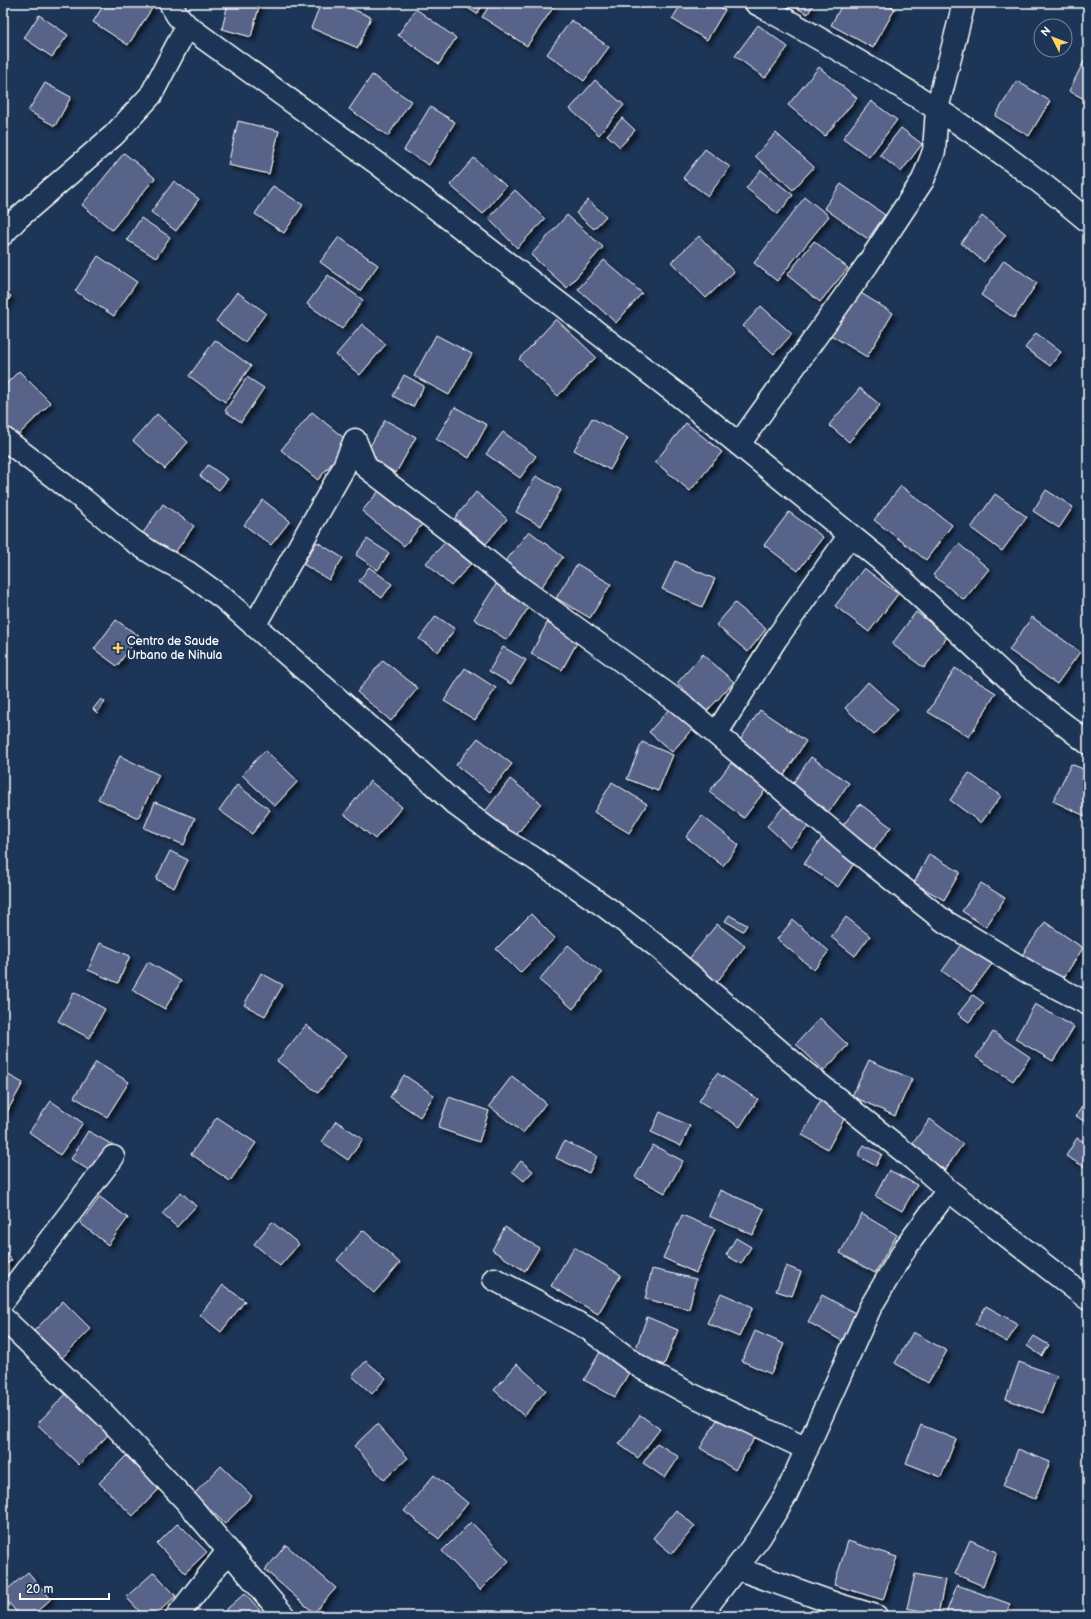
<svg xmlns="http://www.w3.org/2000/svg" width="1091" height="1619" viewBox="0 0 1091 1619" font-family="'Balsamiq Sans',sans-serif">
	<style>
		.building { fill: #59638a; stroke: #fff; filter: url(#shadow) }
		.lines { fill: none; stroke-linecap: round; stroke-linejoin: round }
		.minor-casing { stroke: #fff; stroke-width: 25 }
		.minor { stroke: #1d3557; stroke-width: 22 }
		.poi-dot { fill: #ffd166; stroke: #1d3557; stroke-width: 1.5 }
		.labels { text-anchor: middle; stroke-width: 4; stroke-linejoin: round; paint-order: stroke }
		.poi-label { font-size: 12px; fill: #fff; stroke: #1d3557; text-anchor: start }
	</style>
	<defs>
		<filter id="shadow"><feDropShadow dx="3.5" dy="3.5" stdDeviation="2" flood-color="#0009"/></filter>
	</defs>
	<rect width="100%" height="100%" fill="#1d3557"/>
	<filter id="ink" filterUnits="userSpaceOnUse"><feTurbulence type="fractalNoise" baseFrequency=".025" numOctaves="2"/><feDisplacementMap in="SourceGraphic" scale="8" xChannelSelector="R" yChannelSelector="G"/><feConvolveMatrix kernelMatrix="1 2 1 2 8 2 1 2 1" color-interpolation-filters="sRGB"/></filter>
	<g filter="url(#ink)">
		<!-- building -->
		<path class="building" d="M105,3H146L153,7L128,45L93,22Z
			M228,3H260L251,37L222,29Z
			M321,3H338L371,17L358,48L311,28Z
			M460,3H484L477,14Z
			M491,3H552L555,5L527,46L482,17Z
			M682,3H713L725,10L707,40L672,19Z
			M787,3H814L808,14Z
			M843,3H885L895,9L873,48L831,25Z
			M416,9L456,38L439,64L398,35Z
			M39,15L68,35L52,57L24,38Z
			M571,20L609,47L584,81L547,54Z
			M758,25L788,47L765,78L735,56Z
			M1087,55H1088V101L1069,91Z
			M819,67L857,98L825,136L788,105Z
			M372,75L411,101L388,136L349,109Z
			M595,80L624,105L599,135L570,109Z
			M1017,81L1050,101L1029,136L995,116Z
			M45,83L71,97L55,126L28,111Z
			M871,101L897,120L869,157L843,138Z
			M430,107L455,122L429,165L404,150Z
			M622,118L635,130L620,147L607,135Z
			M238,121L279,131L269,174L228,165Z
			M901,128L922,144L901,172L880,155Z
			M776,133L814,167L793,190L755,156Z
			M705,149L730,167L708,196L683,178Z
			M124,153L155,178L112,230L82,205Z
			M474,158L506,186L483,214L450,185Z
			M761,170L793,195L778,214L746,188Z
			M174,181L199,199L176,231L151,212Z
			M841,184L885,215L868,239L824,208Z
			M273,186L303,205L284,233L255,214Z
			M515,190L545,219L517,248L488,218Z
			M805,197L829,216L777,281L754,263Z
			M588,200L606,216L594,229L576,213Z
			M567,215L603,247L567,288L531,255Z
			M982,216L1006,235L984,262L961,243Z
			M141,218L170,237L156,258L127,240Z
			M699,236L734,272L706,298L671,262Z
			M339,237L378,265L360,291L320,262Z
			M814,241L848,268L820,302L787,275Z
			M98,256L137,282L114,316L75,291Z
			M604,260L642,293L616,323L578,289Z
			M1004,260L1037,283L1014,318L981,295Z
			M328,275L363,300L342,329L307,304Z
			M856,290L893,313L867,357L829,334Z
			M3,291L11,296L3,309Z
			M237,292L266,313L245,342L216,321Z
			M761,306L792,334L774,354L743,326Z
			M556,319L596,357L558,396L519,359Z
			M362,324L386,344L360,375L336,355Z
			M1036,333L1061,352L1050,366L1025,348Z
			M436,335L472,354L449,395L414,376Z
			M215,340L251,366L225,402L189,376Z
			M19,371L51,403L16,437L3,424V387Z
			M404,375L424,386L413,407L393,396Z
			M247,377L264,388L241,422L225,411Z
			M860,388L880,405L849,442L829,425Z
			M455,407L487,425L469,458L436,439Z
			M312,412L349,442L318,480L281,450Z
			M157,414L188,442L165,469L133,441Z
			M592,418L628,438L610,470L574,450Z
			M385,420L416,437L396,473L365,455Z
			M686,423L722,452L690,491L655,462Z
			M503,432L536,456L520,478L486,454Z
			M208,465L228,479L219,490L200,476Z
			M536,476L561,490L541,526L516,512Z
			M384,485L426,520L404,546L362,511Z
			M901,486L952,525L926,560L874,520Z
			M1046,490L1073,507L1059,528L1033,511Z
			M476,492L507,519L486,544L455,518Z
			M995,494L1027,517L1002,551L971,528Z
			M263,500L290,521L271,545L244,525Z
			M163,504L194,526L174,554L143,533Z
			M789,512L823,537L798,571L764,545Z
			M529,531L563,557L540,589L505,562Z
			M451,536L475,559L451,586L426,563Z
			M367,539L389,553L378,570L356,555Z
			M317,542L343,558L329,580L303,564Z
			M959,544L989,569L964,600L933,575Z
			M675,561L715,579L702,607L662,589Z
			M577,564L611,584L590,618L556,598Z
			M369,567L392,584L382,598L359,581Z
			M864,568L898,594L869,632L835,606Z
			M499,580L533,601L507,640L474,619Z
			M735,603L766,629L748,652L716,625Z
			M916,612L948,636L924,668L892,644Z
			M436,616L455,629L438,652L419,639Z
			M1032,617L1080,652L1057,684L1009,650Z
			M116,620L139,636L117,666L94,649Z
			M547,623L579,639L562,670L531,654Z
			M503,647L526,660L511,684L489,671Z
			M703,654L734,682L707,711L677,683Z
			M383,660L418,688L391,721L357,692Z
			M465,668L496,688L475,720L444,701Z
			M955,668L996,693L969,737L928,712Z
			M868,682L898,709L874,735L845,708Z
			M101,699L105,702L97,713L93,709Z
			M671,707L694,727L672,752L649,732Z
			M760,710L806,741L783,777L736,746Z
			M478,738L512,764L490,792L456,765Z
			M642,742L673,755L658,791L627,779Z
			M265,750L298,781L275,806L242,775Z
			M120,756L159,775L138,818L98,799Z
			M811,757L849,783L829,812L791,786Z
			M731,763L766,789L744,818L709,792Z
			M1071,764L1088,771V809L1085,816L1053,801Z
			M969,773L1001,796L981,823L950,800Z
			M510,779L541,803L515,837L484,813Z
			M370,781L402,807L375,839L344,814Z
			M612,782L647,804L629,833L594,812Z
			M237,785L270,810L252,834L219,810Z
			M155,802L195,818L184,845L144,828Z
			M786,804L810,825L790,847L767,826Z
			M860,804L891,827L872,853L840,829Z
			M702,816L739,845L723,866L686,837Z
			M826,832L860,855L838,887L804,864Z
			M170,851L188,860L174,888L156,879Z
			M929,854L960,872L944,900L914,883Z
			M981,883L1005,898L986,927L962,911Z
			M531,914L555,938L520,973L496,949Z
			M729,915L747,925L743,931L725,921Z
			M846,917L870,936L855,956L831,937Z
			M793,920L829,951L814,970L777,939Z
			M1045,922L1083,948L1059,985L1020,958Z
			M717,924L745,946L717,982L688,960Z
			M963,942L992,964L971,992L942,971Z
			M100,943L130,956L118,983L88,970Z
			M568,945L602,973L573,1009L539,980Z
			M148,962L181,981L165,1009L132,990Z
			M261,973L283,985L265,1016L244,1005Z
			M74,992L105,1009L89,1038L58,1021Z
			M973,995L984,1003L969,1022L958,1014Z
			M1035,1004L1074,1027L1053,1061L1015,1039Z
			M820,1018L848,1045L824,1071L796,1044Z
			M306,1025L346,1056L318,1093L277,1061Z
			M993,1032L1030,1057L1013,1081L976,1057Z
			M869,1060L912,1079L895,1116L852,1096Z
			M96,1062L129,1082L107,1117L74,1097Z
			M3,1072L23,1083L3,1119Z
			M717,1073L758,1099L740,1127L699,1101Z
			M404,1075L434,1095L420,1117L390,1097Z
			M512,1076L546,1103L523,1133L489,1106Z
			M449,1097L489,1111L479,1142L438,1128Z
			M1088,1097V1124L1076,1116Z
			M822,1098L848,1112L828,1149L802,1135Z
			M51,1101L83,1123L60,1155L29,1132Z
			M660,1112L690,1126L681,1146L651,1132Z
			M217,1117L256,1143L230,1181L191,1154Z
			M930,1119L963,1144L945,1170L911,1146Z
			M336,1121L363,1139L348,1160L322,1142Z
			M88,1131L113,1145L95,1174L71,1159Z
			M1077,1138L1088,1144V1169L1066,1156Z
			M564,1141L597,1156L589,1173L556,1158Z
			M653,1145L683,1161L665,1193L635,1177Z
			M864,1145L882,1154L876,1166L858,1156Z
			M521,1161L533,1171L524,1181L512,1171Z
			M889,1170L917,1185L902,1211L875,1196Z
			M720,1190L764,1209L753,1235L709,1216Z
			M181,1192L196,1206L177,1227L162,1214Z
			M100,1197L128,1218L108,1245L80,1223Z
			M862,1214L897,1235L875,1273L840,1253Z
			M682,1215L715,1229L696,1273L663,1258Z
			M272,1222L299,1244L280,1266L254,1244Z
			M505,1227L539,1248L525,1271L492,1250Z
			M363,1230L400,1263L374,1293L337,1260Z
			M736,1238L751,1247L741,1264L726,1255Z
			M574,1247L621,1275L598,1314L551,1286Z
			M3,1249L12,1260L3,1267Z
			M786,1266L801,1272L792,1296L776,1291Z
			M652,1269L696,1279L689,1309L645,1299Z
			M223,1285L245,1301L221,1332L200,1315Z
			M721,1293L753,1307L739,1337L707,1323Z
			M822,1295L857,1314L842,1341L808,1322Z
			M63,1301L91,1329L62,1358L34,1331Z
			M986,1306L1018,1324L1007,1342L975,1324Z
			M647,1317L678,1330L664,1365L634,1354Z
			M755,1331L784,1344L771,1374L742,1361Z
			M913,1332L947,1351L928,1383L895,1363Z
			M1034,1336L1049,1345L1042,1356L1027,1346Z
			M600,1352L631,1369L615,1397L584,1380Z
			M366,1361L386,1378L372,1394L352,1376Z
			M1019,1362L1057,1376L1043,1413L1006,1399Z
			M517,1364L546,1390L524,1416L494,1390Z
			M67,1393L108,1435L79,1465L37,1424Z
			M640,1415L660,1429L638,1458L619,1444Z
			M720,1415L756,1436L735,1470L700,1448Z
			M377,1424L408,1458L384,1480L354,1446Z
			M921,1425L956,1439L941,1477L906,1463Z
			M657,1443L679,1457L665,1478L643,1463Z
			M1018,1449L1050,1462L1035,1499L1003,1486Z
			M126,1456L160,1488L133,1516L99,1483Z
			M221,1466L252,1496L225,1524L194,1494Z
			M434,1475L468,1503L439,1539L404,1511Z
			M676,1510L695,1526L672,1554L653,1538Z
			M471,1522L509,1561L480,1590L442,1551Z
			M178,1523L207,1552L185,1573L157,1544Z
			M970,1540L997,1552L983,1586L955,1574Z
			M848,1541L897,1557L883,1600L834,1585Z
			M286,1545L336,1588L314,1613L265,1570Z
			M28,1572L51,1599L32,1616H20L3,1596V1593Z
			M154,1572L176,1596L154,1616H144L126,1597Z
			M915,1574L945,1580L938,1615L907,1608Z
			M957,1585L1010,1604L1005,1616H945Z
			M245,1593L265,1616H219Z"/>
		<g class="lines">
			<defs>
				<path id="minor" d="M170,3L177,15L187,26L377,163L682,398L882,561L1026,695L1088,743
					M756,3C817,37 878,72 937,109C990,143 1040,181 1088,221
					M3,234L17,219L114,135L151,95L187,26
					M3,438L84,500L132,540L155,555L187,572L223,598L406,759L455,804L503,840L532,857L607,908L658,947L804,1072L913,1159L948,1190L1088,1299
					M739,444L867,265L923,180L934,151L937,109L964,3
					M254,626L342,471L355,440L366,467L459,538L514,583L678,702L851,847L944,921L1033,975L1088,1004
					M716,734L776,639L850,535
					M494,1279L587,1328L640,1367L688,1393L807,1449
					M3,1301L113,1157
					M3,1318L106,1416L187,1502L284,1616
					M736,1568L839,1605L876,1616
					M177,1616L228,1551
					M700,1616L760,1537L786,1495L870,1308L906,1247L948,1190"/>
			</defs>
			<!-- minor casing -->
			<use href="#minor" class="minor-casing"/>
			<!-- minor -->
			<use href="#minor" class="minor"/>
		</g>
	</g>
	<!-- markers -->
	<path class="poi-dot" d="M116 642h4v4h4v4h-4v4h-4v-4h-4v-4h4z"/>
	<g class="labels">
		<!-- poi labels -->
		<g class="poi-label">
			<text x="127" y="645">Centro de Saude<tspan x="127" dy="14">Urbano de Nihula</tspan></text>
		</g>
	</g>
	<!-- margin -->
	<rect width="1091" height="1619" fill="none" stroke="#1d3557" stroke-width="16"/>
	<rect x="8" y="8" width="1075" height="1603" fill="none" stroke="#fff" stroke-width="1.5" filter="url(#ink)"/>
	<!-- north arrow -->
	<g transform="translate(1053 38) rotate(312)"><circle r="19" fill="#1d3557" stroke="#77869a"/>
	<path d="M0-3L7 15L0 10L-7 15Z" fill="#ffd166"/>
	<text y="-6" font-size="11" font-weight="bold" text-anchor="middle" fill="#ffffff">N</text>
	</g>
	<!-- scale -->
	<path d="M20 1593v6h89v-6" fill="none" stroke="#ffffff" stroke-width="2"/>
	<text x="26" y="1593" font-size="12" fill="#ffffff" stroke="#1d3557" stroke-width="3" paint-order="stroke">20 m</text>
</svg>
